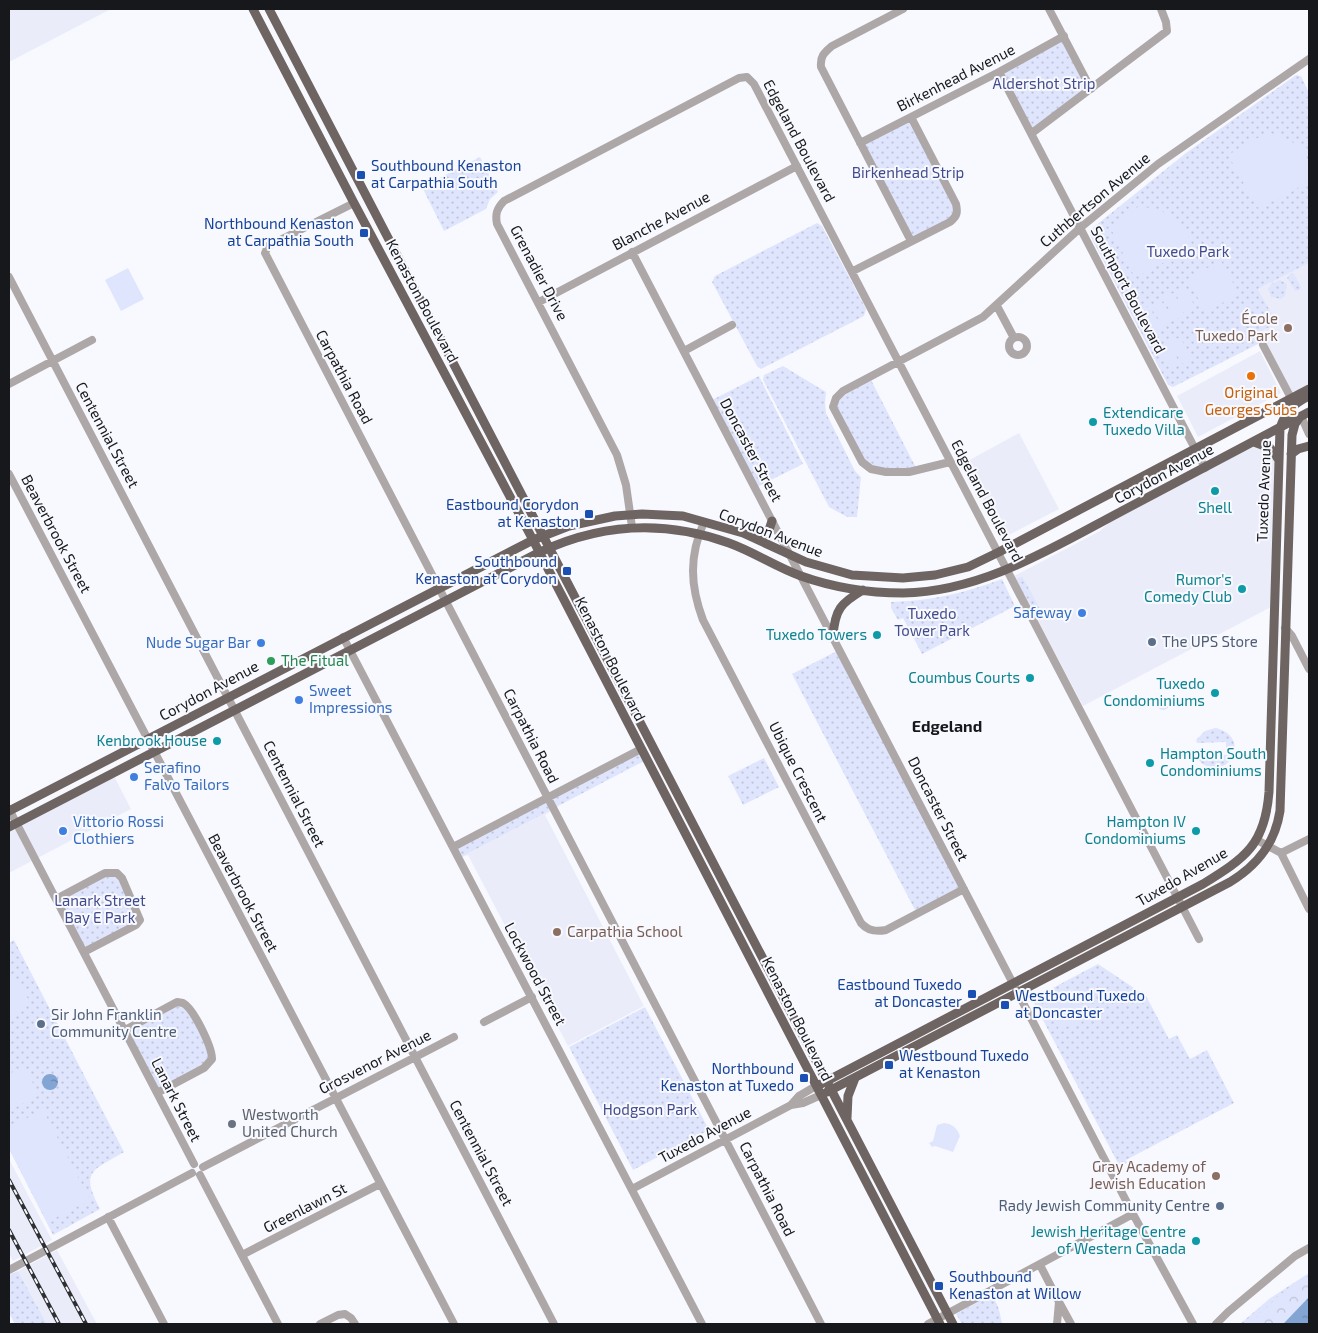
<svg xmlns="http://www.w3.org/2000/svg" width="1318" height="1333" viewBox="0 0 1318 1333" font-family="'Exo 2',sans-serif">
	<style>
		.built { fill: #eaedf9 }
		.grass { fill: url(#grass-dots); fill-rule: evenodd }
		.forest { fill: url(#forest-crowns) }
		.garden { fill: #e0e5fe }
		.water { fill: url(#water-ripples) }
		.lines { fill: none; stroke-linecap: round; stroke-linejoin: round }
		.minor { stroke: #ada8a7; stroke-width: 8 }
		.major { stroke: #6e6563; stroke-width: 9 }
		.rail-casing { stroke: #2f3034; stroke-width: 4 }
		.rail { stroke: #f8f9ff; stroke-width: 2; stroke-dasharray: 5.5; stroke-linecap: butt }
		.transit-dot { fill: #1a4fb4; stroke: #f8f9ff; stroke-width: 2 }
		.education-dot { fill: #8d6e63; stroke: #f8f9ff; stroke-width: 2 }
		.food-dot { fill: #e8710a; stroke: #f8f9ff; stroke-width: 2 }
		.culture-dot { fill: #0f9aa8; stroke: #f8f9ff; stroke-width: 2 }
		.shop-dot { fill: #3f7fe0; stroke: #f8f9ff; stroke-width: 2 }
		.service-dot { fill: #5c6f8a; stroke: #f8f9ff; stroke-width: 2 }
		.leisure-dot { fill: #2e9e5b; stroke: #f8f9ff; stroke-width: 2 }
		.worship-dot { fill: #6b7280; stroke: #f8f9ff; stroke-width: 2 }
		.labels { text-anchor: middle; stroke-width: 4; stroke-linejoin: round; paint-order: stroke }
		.street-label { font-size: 15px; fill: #17181b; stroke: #f8f9ff }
		.park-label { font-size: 15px; fill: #424b8c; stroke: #f8f9ff }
		.transit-label { font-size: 15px; fill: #164399; stroke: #f8f9ff; text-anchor: end }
		.education-label { font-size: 15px; fill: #785e54; stroke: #f8f9ff; text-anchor: end }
		.food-label { font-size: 15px; fill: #c56008; stroke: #f8f9ff }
		.culture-label { font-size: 15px; fill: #0d838f; stroke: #f8f9ff; text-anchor: end }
		.shop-label { font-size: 15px; fill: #366cbe; stroke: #f8f9ff; text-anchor: start }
		.service-label { font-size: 15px; fill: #4e5e75; stroke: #f8f9ff; text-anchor: start }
		.leisure-label { font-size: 15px; fill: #27864d; stroke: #f8f9ff; text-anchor: start }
		.worship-label { font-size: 15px; fill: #5b616d; stroke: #f8f9ff; text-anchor: start }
		.neighbourhood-label { font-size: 16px; font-weight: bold; fill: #17181b; stroke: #f8f9ff }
	</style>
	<defs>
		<pattern id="grass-dots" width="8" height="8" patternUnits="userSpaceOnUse" patternTransform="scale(1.25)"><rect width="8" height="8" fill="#e0e5fe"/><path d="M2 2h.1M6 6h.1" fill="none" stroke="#bfc4d9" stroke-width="1.8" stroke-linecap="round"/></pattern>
		<pattern id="forest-crowns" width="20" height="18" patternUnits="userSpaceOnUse" patternTransform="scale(1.25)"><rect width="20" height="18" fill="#e0e5fe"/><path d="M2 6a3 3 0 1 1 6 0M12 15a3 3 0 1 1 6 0" fill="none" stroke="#bfc4d9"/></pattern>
		<pattern id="water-ripples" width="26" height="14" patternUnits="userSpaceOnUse" patternTransform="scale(1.25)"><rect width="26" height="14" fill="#83a5d3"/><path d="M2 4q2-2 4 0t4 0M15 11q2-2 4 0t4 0" fill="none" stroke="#6a85aa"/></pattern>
	</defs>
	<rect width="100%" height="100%" fill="#f8f9ff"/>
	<!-- built -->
	<path class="built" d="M9,9H111L9,62Z
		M1309,263V389L1291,398L1258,333L1277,323L1258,289Z
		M1260,351L1281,393L1198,437L1177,396Z
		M1019,433L1059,509L1003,538L964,463Z
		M1256,446L1267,449L1276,462L1275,605L1083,706L1014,576L1100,531L1109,523L1251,447Z
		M114,776L131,809L9,873V832Z
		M548,797L554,809L545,815L644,1006L568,1046L468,855L459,858Z
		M9,1159L52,1240L13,1261L9,1254Z
		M57,1250L97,1324H47L18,1271Z"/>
	<!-- grass -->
	<path class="grass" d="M1064,36L1091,89L1032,133L999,72Z
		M1296,75L1301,76L1309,93V263L1258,289L1277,323L1258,333L1262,342L1173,387L1168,385L1090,235V230L1186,153Z
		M911,117L956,204V217L911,241L860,143Z
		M480,157L498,192L490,199L486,209L444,231L422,187Z
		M817,223L822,226L866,309L864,316L761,369L757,366L712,282L715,276Z
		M1291,273L1294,274L1301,287L1300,290L1295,291L1287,278Z
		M1280,280L1287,284L1285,296L1281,299L1271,297L1268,289L1271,284Z
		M783,366L826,392L825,403L826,413L855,471L861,477L857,517H847L829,507L763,380L764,375Z
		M759,376L803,464L755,488L710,401Z
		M869,376L913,462L918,470L886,472L862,462L833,407L836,398Z
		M1022,576L1044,616H1038L1035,612L1016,580Z
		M1002,579L1015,606L922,654L903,618L898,620L891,608V602C930,601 965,593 1002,579Z
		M837,651L960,889L916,912L792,674Z
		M1157 704a6 6 0 1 1 12 0a6 6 0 1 1-12 0Z
		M1215,728C1226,730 1235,737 1235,749H1226V742L1197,743L1196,740L1205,731Z
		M641,749L646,760L459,858L453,847Z
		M1195,749L1205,750V755H1231L1232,758C1221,774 1201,770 1194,752Z
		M764,758L779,787L743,805L728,776Z
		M105,873H117L140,920L84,952L56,899Z
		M14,940L124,1152C92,1171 80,1171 100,1209L53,1235L9,1149V943Z
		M1098,964L1146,996L1169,1039L1177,1035L1190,1059L1207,1050L1234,1103L1126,1160L1127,1163L1120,1167L1032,999ZM1073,989L1060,1029L1048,1008L1049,1000Z
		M172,1005L188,1006L212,1059L157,1093L125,1030Z
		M645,1007L709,1130L633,1170L569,1047Z
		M18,1271L47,1324H15L9,1313V1275Z
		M1309,1273V1297L1283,1324H1240L1269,1299Z
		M987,1297H992C999,1304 1000,1314 1002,1324H962L956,1314Z"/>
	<!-- forest -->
	<path class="forest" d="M1309,1276V1297L1283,1324H1248L1253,1318L1259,1316L1261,1311C1267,1308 1269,1305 1273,1301C1282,1292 1298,1282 1309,1276Z"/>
	<!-- garden -->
	<path class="garden" d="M1268,132L1301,146L1309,162V182L1260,208L1257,207L1228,155Z
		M1139,206L1160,210L1184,227L1193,247L1140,275L1133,274L1110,227Z
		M1221,261L1239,294L1205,312L1188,278Z
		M128,268L144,299L121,311L105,280Z
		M1185,287L1196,309L1186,315L1175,292Z
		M1173,293L1185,315L1175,320L1163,298Z
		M1161,300L1172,321L1162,326L1151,305Z
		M1149,306L1161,328L1150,333L1139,311Z
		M1180,337L1192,358L1182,364L1170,342Z
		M1169,343L1180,364L1170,370L1159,348Z
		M9,976L17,982L31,1003L9,1018Z
		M1073,989C1086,1011 1086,1022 1059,1029L1048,1008L1043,1006L1045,999L1050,1000Z
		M24,1066L39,1095L9,1111V1074Z
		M43,1110L90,1200L47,1222L9,1148V1127Z
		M944,1123C953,1124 957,1128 960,1136L953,1152L935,1146L932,1147L929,1143L933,1141L937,1125Z"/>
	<!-- water -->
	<path class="water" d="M42 1082a8 8 0 1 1 16 0a8 8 0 1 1-16 0Z
		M1309,1297V1324H1283L1286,1321Z"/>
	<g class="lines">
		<!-- minor -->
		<path class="minor" d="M903,9L832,46C824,53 820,56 821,67L911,241
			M1049,9L1091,89
			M999,72L1205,468
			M1032,133L1167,31L1166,22L1161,9
			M860,143L999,72L1064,36
			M354,203L268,246L265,253L821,1324
			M632,252L1133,1214L1193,1324
			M853,271L950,222C957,216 958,213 956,204L911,117
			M9,277L554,1324
			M539,302L797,166
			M997,306L1014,338
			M1009 346a9 9 0 1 1 18 0a9 9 0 1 1-18 0Z
			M1263,345L1291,398
			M684,351L732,325
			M9,384L92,340
			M1301,416L1309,434
			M950,462L909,472H886L871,469L862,462L833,407L836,398L843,391L983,317L1080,228L1158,164L1309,59
			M9,474L454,1324
			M704,522C689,556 690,585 703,620L861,923C868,931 876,932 886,930L964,889
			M632,527L626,485L617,455L497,224C495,214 497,208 504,201L739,78L747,77L754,84L1199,939
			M1285,628L1292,636L1309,669
			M343,637L702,1324
			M9,809L194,1164
			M1257,840L1281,853L1309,909
			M453,847L641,749
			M1281,853L1309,839
			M56,899L105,873H117L122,878L140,920L136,925L84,952
			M484,1022L532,997
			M125,1030L177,1002L183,1003C194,1009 212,1047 212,1059L204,1068L157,1093
			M791,1105L803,1103L821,1095
			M203,1167L454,1037
			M200,1175L278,1324
			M632,1189L791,1105L799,1096L816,1086
			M108,1217L164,1324
			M242,1255L380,1184
			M1040,1265L1059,1302L1057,1324
			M9,1270L192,1173
			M1059,1302L1071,1324
			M320,1324L338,1315L345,1314L351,1318L355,1324
			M928,1324L1133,1214
			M1216,1324L1228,1312L1295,1256L1309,1248"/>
		<!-- major -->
		<path class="major" d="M253,9L354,203L533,540L940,1324
			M269,9L953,1324
			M1254,442L1270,448L1279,460
			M1291,454L1298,449L1309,446
			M758,539L769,530L772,521
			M833,636C835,609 841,603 863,590
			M9,811L533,540L569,526L615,516L642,514L683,516L743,533L806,562L852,575L903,578L935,575L968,567L999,552L1309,389
			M9,827L540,552C602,523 665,520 729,543C754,552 776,567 801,576C832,587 869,593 903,593C982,592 1054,547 1122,511C1185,478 1247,445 1309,412
			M821,1084L1203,884C1245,858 1265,845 1269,792L1280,428C1286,411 1293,404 1309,396
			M827,1092L1230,882C1258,865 1275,843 1280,811L1292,435L1295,424L1300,417
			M847,1118L848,1096L855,1078"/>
		<defs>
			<path id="rail" d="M9,1180L86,1324
				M9,1230L59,1324"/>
		</defs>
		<!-- rail casing -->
		<use href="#rail" class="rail-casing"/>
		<!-- rail -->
		<use href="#rail" class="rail"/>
	</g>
	<!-- markers -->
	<g class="transit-dot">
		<rect x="356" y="170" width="10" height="10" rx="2.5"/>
		<rect x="359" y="228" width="10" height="10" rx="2.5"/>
		<rect x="584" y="509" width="10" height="10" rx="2.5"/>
		<rect x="562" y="566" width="10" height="10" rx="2.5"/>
		<rect x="967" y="989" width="10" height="10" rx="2.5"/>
		<rect x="1000" y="1000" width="10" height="10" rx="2.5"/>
		<rect x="884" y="1060" width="10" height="10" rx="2.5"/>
		<rect x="799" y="1073" width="10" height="10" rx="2.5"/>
		<rect x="934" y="1281" width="10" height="10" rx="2.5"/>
	</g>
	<g class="education-dot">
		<circle cx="1288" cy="328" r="5"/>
		<circle cx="557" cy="932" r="5"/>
		<circle cx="1216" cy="1176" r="5"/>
	</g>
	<circle class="food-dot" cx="1251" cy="376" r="5"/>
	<g class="culture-dot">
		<circle cx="1093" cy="422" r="5"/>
		<circle cx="1215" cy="491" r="5"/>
		<circle cx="1242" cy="589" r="5"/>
		<circle cx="877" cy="635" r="5"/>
		<circle cx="1030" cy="678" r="5"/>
		<circle cx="1215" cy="693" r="5"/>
		<circle cx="217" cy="741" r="5"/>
		<circle cx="1150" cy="763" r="5"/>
		<circle cx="1196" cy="831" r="5"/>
		<circle cx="1196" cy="1241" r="5"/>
	</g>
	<g class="shop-dot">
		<circle cx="1082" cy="613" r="5"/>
		<circle cx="261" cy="643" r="5"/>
		<circle cx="299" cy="700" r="5"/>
		<circle cx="134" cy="777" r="5"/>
		<circle cx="63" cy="831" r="5"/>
	</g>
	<g class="service-dot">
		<circle cx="1152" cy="642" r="5"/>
		<circle cx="41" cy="1024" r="5"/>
		<circle cx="1220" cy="1206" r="5"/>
	</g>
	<circle class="leisure-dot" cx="271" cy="661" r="5"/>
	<circle class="worship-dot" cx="232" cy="1124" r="5"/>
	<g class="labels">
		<!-- street labels -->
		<g class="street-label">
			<text transform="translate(956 78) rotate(-27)" y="5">Birkenhead Avenue</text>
			<text transform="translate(799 141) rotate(62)" y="5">Edgeland Boulevard</text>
			<text transform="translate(1095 200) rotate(-40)" y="5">Cuthbertson Avenue</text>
			<text transform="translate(661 221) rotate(-28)" y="5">Blanche Avenue</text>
			<text transform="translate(539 273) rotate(62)" y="5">Grenadier Drive</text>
			<text transform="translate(1128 290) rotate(62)" y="5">Southport Boulevard</text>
			<text transform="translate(422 301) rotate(62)" y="5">Kenaston Boulevard</text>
			<text transform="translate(344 377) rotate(62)" y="5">Carpathia Road</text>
			<text transform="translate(107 435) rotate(62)" y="5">Centennial Street</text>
			<text transform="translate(751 450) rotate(62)" y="5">Doncaster Street</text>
			<text transform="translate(1164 474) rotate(-28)" y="5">Corydon Avenue</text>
			<text transform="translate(1264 491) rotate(-88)" y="5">Tuxedo Avenue</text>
			<text transform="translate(987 501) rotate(62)" y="5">Edgeland Boulevard</text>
			<text transform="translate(771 533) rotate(21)" y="5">Corydon Avenue</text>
			<text transform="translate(56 534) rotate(62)" y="5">Beaverbrook Street</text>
			<text transform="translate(610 659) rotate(63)" y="5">Kenaston Boulevard</text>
			<text transform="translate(209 691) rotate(-28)" y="5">Corydon Avenue</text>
			<text transform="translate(531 736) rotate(63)" y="5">Carpathia Road</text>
			<text transform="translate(798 772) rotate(63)" y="5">Ubique Crescent</text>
			<text transform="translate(294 794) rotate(63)" y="5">Centennial Street</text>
			<text transform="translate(938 809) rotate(63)" y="5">Doncaster Street</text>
			<text transform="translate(1182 877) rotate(-30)" y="5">Tuxedo Avenue</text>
			<text transform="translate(243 893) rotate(62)" y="5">Beaverbrook Street</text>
			<text transform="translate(535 974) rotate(62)" y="5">Lockwood Street</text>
			<text transform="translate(797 1019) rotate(63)" y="5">Kenaston Boulevard</text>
			<text transform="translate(375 1062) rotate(-27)" y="5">Grosvenor Avenue</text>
			<text transform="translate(176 1100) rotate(63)" y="5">Lanark Street</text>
			<text transform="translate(705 1135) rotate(-28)" y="5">Tuxedo Avenue</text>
			<text transform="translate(481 1153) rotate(62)" y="5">Centennial Street</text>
			<text transform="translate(767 1189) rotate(63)" y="5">Carpathia Road</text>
			<text transform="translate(305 1208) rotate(-27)" y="5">Greenlawn St</text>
		</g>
		<!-- park labels -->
		<g class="park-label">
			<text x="1044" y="89">Aldershot Strip</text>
			<text x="908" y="178">Birkenhead Strip</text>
			<text x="1188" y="257">Tuxedo Park</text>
			<text x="932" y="619">Tuxedo<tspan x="932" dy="17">Tower Park</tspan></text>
			<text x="100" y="906">Lanark Street<tspan x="100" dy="17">Bay E Park</tspan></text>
			<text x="650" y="1115">Hodgson Park</text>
		</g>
		<!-- transit labels -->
		<g class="transit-label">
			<text x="371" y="171" text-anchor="start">Southbound Kenaston<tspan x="371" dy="17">at Carpathia South</tspan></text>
			<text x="354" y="229">Northbound Kenaston<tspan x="354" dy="17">at Carpathia South</tspan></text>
			<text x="579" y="510">Eastbound Corydon<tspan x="579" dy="17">at Kenaston</tspan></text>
			<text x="557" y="567">Southbound<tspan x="557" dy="17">Kenaston at Corydon</tspan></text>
			<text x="962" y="990">Eastbound Tuxedo<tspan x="962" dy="17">at Doncaster</tspan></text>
			<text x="1015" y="1001" text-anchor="start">Westbound Tuxedo<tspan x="1015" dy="17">at Doncaster</tspan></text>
			<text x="899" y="1061" text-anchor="start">Westbound Tuxedo<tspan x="899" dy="17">at Kenaston</tspan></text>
			<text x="794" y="1074">Northbound<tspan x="794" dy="17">Kenaston at Tuxedo</tspan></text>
			<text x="949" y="1282" text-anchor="start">Southbound<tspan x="949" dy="17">Kenaston at Willow</tspan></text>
		</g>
		<!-- education labels -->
		<g class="education-label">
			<text x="1278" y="324">École<tspan x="1278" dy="17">Tuxedo Park</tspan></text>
			<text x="567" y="937" text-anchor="start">Carpathia School</text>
			<text x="1206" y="1172">Gray Academy of<tspan x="1206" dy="17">Jewish Education</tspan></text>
		</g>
		<!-- food labels -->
		<g class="food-label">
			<text x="1251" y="398">Original<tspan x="1251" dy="17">Georges Subs</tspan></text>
		</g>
		<!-- culture labels -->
		<g class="culture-label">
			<text x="1103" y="418" text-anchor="start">Extendicare<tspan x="1103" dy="17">Tuxedo Villa</tspan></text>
			<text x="1215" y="513" text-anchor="middle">Shell</text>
			<text x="1232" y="585">Rumor's<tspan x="1232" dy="17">Comedy Club</tspan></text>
			<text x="867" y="640">Tuxedo Towers</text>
			<text x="1020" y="683">Coumbus Courts</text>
			<text x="1205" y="689">Tuxedo<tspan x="1205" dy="17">Condominiums</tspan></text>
			<text x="207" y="746">Kenbrook House</text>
			<text x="1160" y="759" text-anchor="start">Hampton South<tspan x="1160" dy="17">Condominiums</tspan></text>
			<text x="1186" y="827">Hampton IV<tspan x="1186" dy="17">Condominiums</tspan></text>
			<text x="1186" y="1237">Jewish Heritage Centre<tspan x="1186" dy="17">of Western Canada</tspan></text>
		</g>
		<!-- shop labels -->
		<g class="shop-label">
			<text x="1072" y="618" text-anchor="end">Safeway</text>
			<text x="251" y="648" text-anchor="end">Nude Sugar Bar</text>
			<text x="309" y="696">Sweet<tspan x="309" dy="17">Impressions</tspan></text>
			<text x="144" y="773">Serafino<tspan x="144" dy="17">Falvo Tailors</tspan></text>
			<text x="73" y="827">Vittorio Rossi<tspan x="73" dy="17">Clothiers</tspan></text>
		</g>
		<!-- service labels -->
		<g class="service-label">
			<text x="1162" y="647">The UPS Store</text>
			<text x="51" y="1020">Sir John Franklin<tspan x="51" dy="17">Community Centre</tspan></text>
			<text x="1210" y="1211" text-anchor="end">Rady Jewish Community Centre</text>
		</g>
		<!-- leisure labels -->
		<g class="leisure-label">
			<text x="281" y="666">The Fitual</text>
		</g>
		<!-- worship labels -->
		<g class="worship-label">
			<text x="242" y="1120">Westworth<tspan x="242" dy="17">United Church</tspan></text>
		</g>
		<!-- neighbourhood labels -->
		<g class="neighbourhood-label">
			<text x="947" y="732">Edgeland</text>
		</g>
	</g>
	<!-- border -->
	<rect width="1318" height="1333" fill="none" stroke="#17181b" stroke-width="20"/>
</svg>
